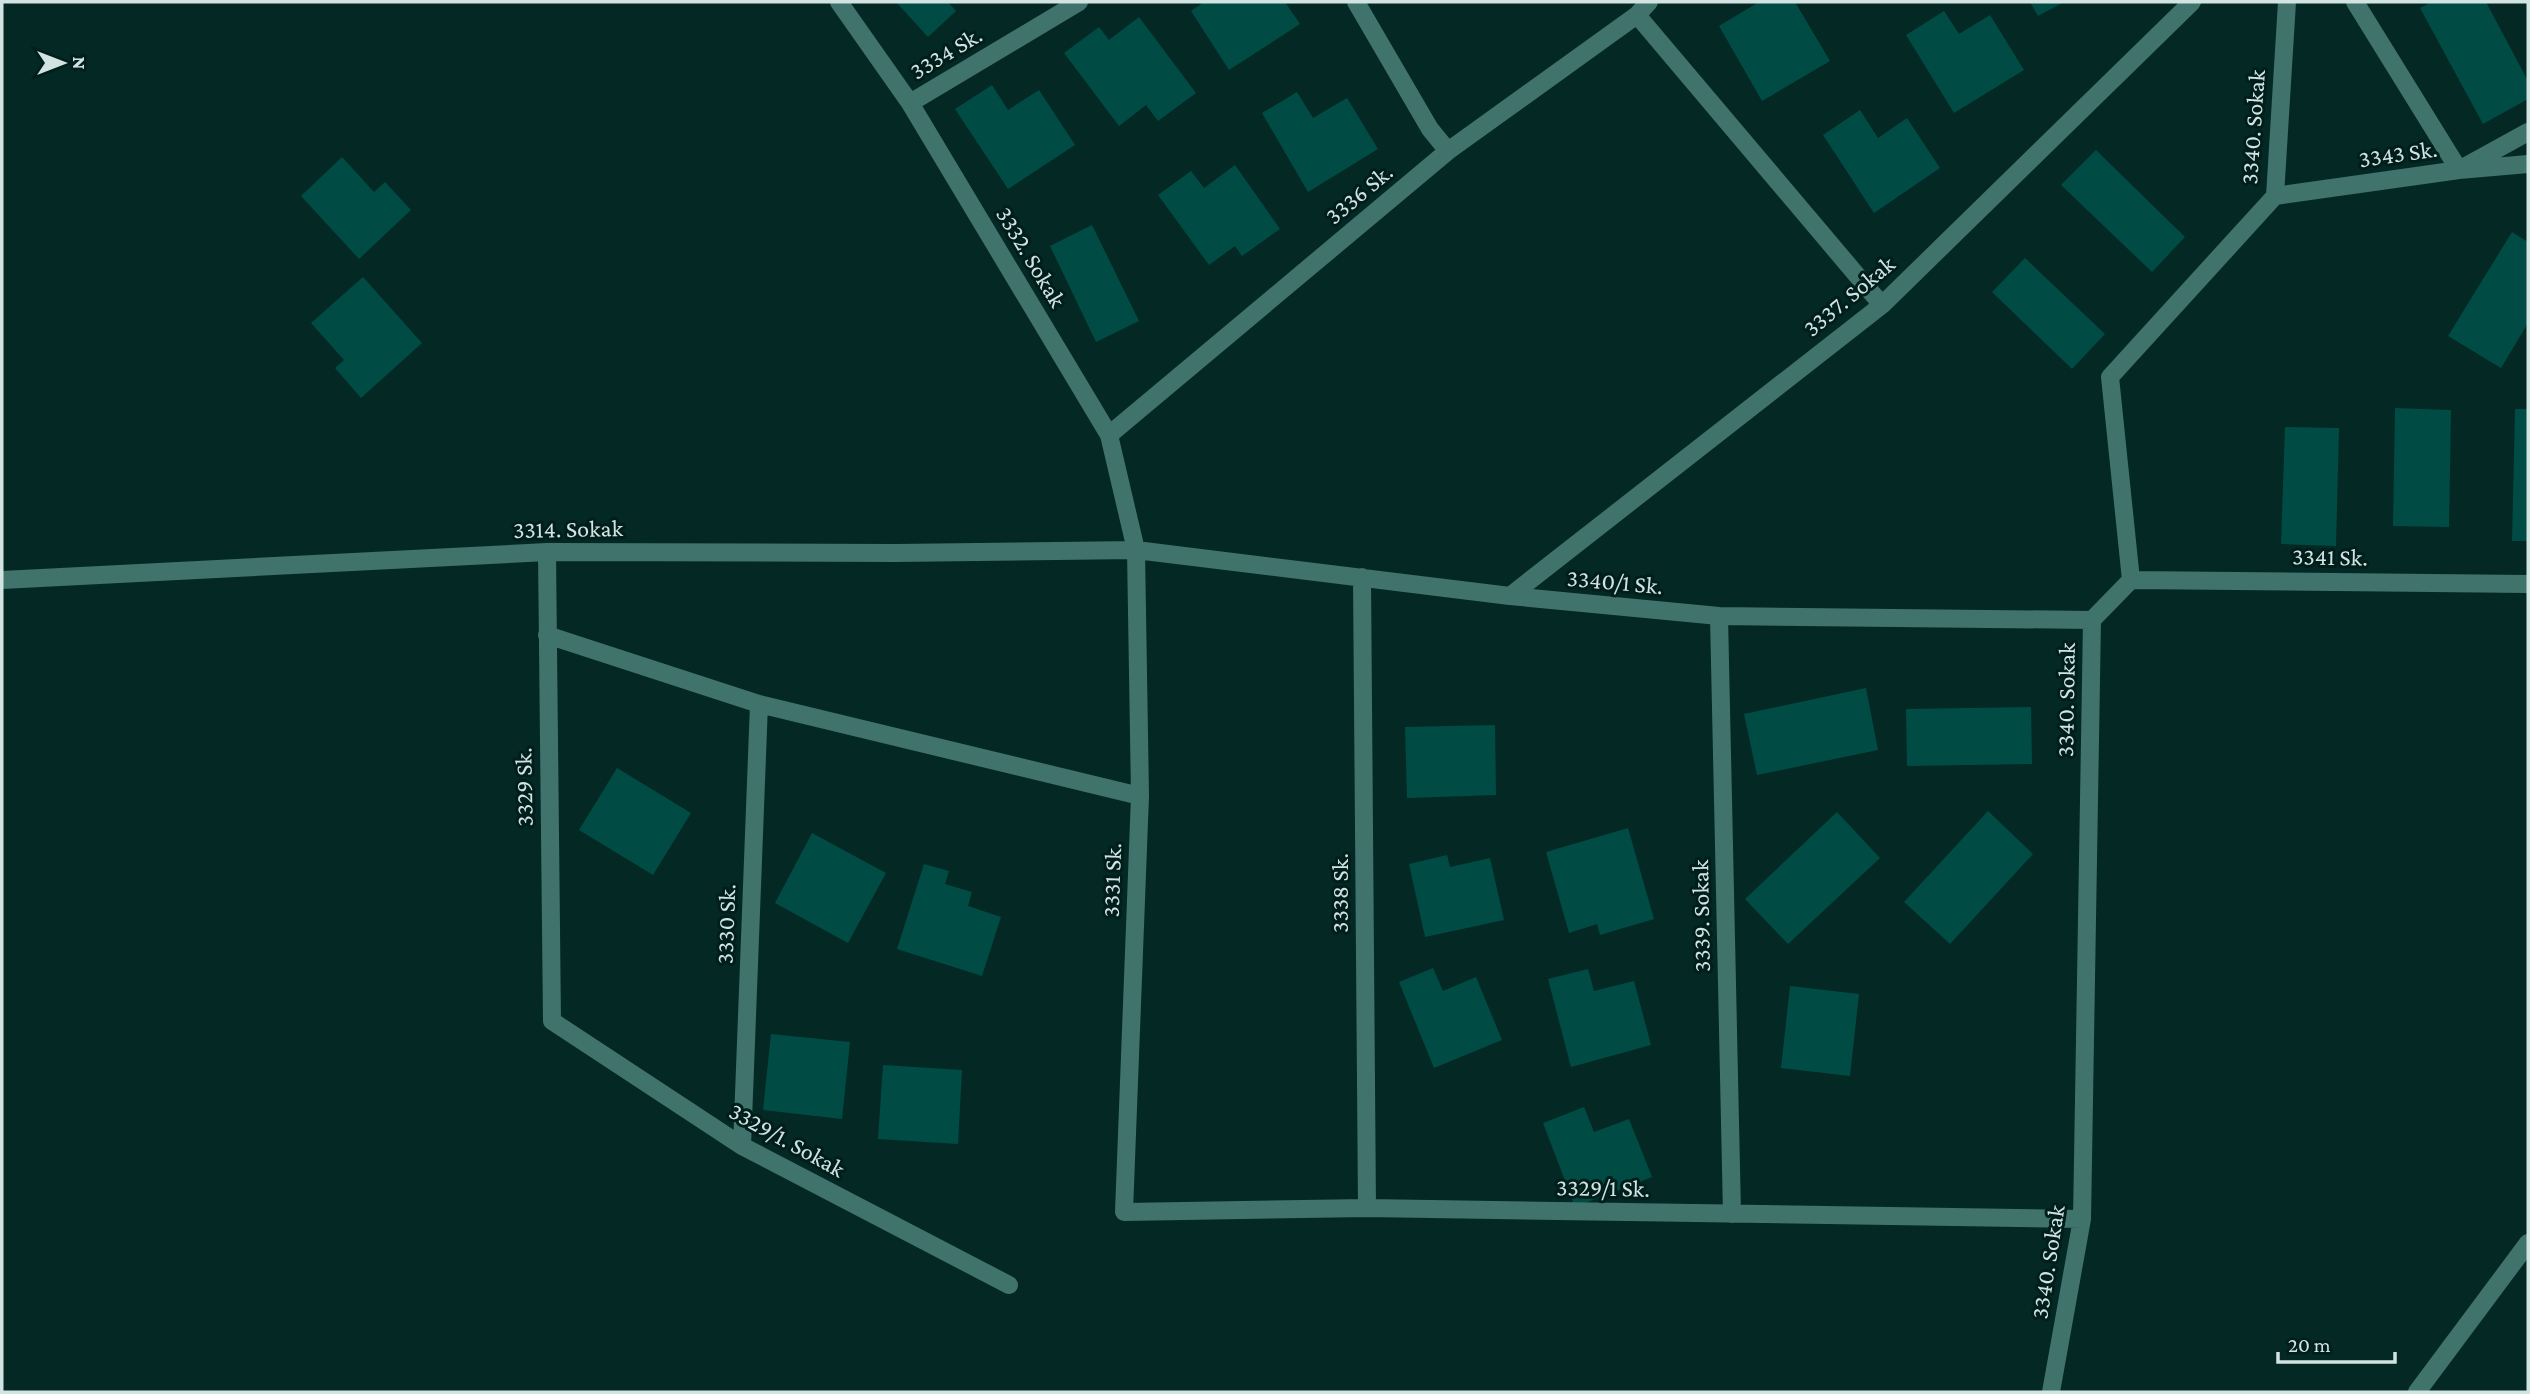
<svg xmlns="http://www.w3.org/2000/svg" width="2530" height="1394" viewBox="0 0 2530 1394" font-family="'Crimson Pro',serif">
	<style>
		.building { fill: #004c45 }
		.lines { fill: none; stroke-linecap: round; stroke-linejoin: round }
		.minor { stroke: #3f736c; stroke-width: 18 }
		.labels { text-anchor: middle; stroke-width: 6; stroke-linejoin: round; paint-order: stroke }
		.street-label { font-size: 24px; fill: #d2e4e1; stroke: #001e1b }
	</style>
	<rect width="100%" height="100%" fill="#042824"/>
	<!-- building -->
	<path class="building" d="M896,2H948L956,11L928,37Z
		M1204,2H1285L1300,24L1229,70L1191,11Z
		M1759,2H1795L1830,61L1762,101L1719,26Z
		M2030,2H2064L2038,16Z
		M2431,2H2486L2528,81V99L2483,124L2420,8Z
		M1944,11L1959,34L1990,15L2024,70L1954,113L1906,35Z
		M1139,17L1196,93L1158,121L1146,105L1119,126L1064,53L1099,27L1109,40Z
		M992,85L1008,110L1039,90L1075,145L1008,189L955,109Z
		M1297,92L1313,118L1347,98L1378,149L1308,192L1262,113Z
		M1860,110L1878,138L1907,118L1940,168L1874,213L1823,135Z
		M2096,150L2185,237L2152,272L2061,185Z
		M342,157L374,192L385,182L411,210L359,259L301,196Z
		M1235,165L1280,229L1242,256L1235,246L1209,265L1158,195L1191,171L1204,188Z
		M1092,225L1139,321L1096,342L1050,246Z
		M2512,232L2528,242V323L2501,368L2448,336Z
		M2025,258L2105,334L2072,369L1992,292Z
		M363,277L422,343L361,398L335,368L344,360L311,323Z
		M2395,408L2451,410L2449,527L2393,526Z
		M2515,409H2528V541H2512Z
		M2285,427L2339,428L2336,546L2281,544Z
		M1866,688L1878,750L1757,775L1744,714Z
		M2031,707L2032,764L1907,766L1906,709Z
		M1495,725L1496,795L1407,798L1405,727Z
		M617,768L691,813L653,875L579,830Z
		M1988,811L2033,854L1950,944L1904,902Z
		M1837,812L1880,858L1788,944L1745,899Z
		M1628,828L1654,919L1600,935L1597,924L1569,933L1546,852Z
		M812,833L886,873L848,943L775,903Z
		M1447,855L1450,867L1490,858L1504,920L1425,937L1409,864Z
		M924,864L949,871L945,884L972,892L968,906L1001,917L982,976L897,949Z
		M1433,968L1443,991L1476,977L1502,1040L1434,1068L1399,982Z
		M1588,969L1594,991L1634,981L1651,1045L1571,1067L1548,979Z
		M1790,986L1859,994L1850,1076L1781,1068Z
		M771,1034L850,1042L842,1119L763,1110Z
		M883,1065L962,1070L958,1144L878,1139Z
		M1584,1107L1594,1132L1629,1119L1652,1177L1575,1207L1543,1123Z"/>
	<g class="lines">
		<!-- minor -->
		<path class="minor" d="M839,2L910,103L1109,435L1136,550L1140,796L1124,1212L1367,1208L2082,1219
			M1356,2L1430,129L1448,151
			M2355,2L2459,170L2528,132
			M1637,15L1882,305
			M910,103L1079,2
			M2275,196L2459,170L2528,164
			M1109,435L1448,151L1637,15L1649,2
			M547,552L552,1021L742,1146L1009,1285
			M1362,577L1367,1208
			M2,580L547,552L895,553L1136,550L1510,596L1719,616L2092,620
			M2131,580L2528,584
			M1510,596L1882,305L2192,2
			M1719,616L1732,1214
			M547,635L759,704L1140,796
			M742,1146L759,704
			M2051,1392L2082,1219L2092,620L2131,580L2110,377L2275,196L2287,2
			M2417,1392L2528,1243"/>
	</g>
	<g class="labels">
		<!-- street labels -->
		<g class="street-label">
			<text transform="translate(946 53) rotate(-31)" y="8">3334 Sk.</text>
			<text transform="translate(2253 127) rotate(-86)" y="8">3340. Sokak</text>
			<text transform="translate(2398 154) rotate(-8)" y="8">3343 Sk.</text>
			<text transform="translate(1359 194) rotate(-40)" y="8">3336 Sk.</text>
			<text transform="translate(1031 257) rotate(59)" y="8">3332. Sokak</text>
			<text transform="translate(1849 296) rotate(-40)" y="8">3337. Sokak</text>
			<text transform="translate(568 529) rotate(-1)" y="8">3314. Sokak</text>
			<text transform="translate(2330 557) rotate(1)" y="8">3341 Sk.</text>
			<text transform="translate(1615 582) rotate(5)" y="8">3340/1 Sk.</text>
			<text transform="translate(2066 700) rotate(-89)" y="8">3340. Sokak</text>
			<text transform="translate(524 787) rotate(-91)" y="8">3329 Sk.</text>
			<text transform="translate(1112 880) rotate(-88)" y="8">3331 Sk.</text>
			<text transform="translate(1340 893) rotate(-90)" y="8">3338 Sk.</text>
			<text transform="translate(1701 916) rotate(-91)" y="8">3339. Sokak</text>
			<text transform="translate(726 924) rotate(-88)" y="8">3330 Sk.</text>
			<text transform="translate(787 1140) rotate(29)" y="8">3329/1. Sokak</text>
			<text transform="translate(1603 1188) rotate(1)" y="8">3329/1 Sk.</text>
			<text transform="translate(2048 1262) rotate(-81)" y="8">3340. Sokak</text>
		</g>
	</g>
	<!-- border -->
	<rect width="2530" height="1394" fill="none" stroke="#d2e4e1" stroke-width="7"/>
	<!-- north arrow -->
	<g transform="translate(63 63) rotate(90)" stroke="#001e1b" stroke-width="5" paint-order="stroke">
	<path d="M0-5L12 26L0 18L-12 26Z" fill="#d2e4e1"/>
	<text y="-10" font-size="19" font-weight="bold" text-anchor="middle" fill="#d2e4e1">N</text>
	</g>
	<!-- scale -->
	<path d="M2278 1352v10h117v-10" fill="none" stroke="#d2e4e1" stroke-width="3.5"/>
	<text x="2288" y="1352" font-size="21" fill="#d2e4e1" stroke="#001e1b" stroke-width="5" paint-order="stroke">20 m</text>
</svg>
